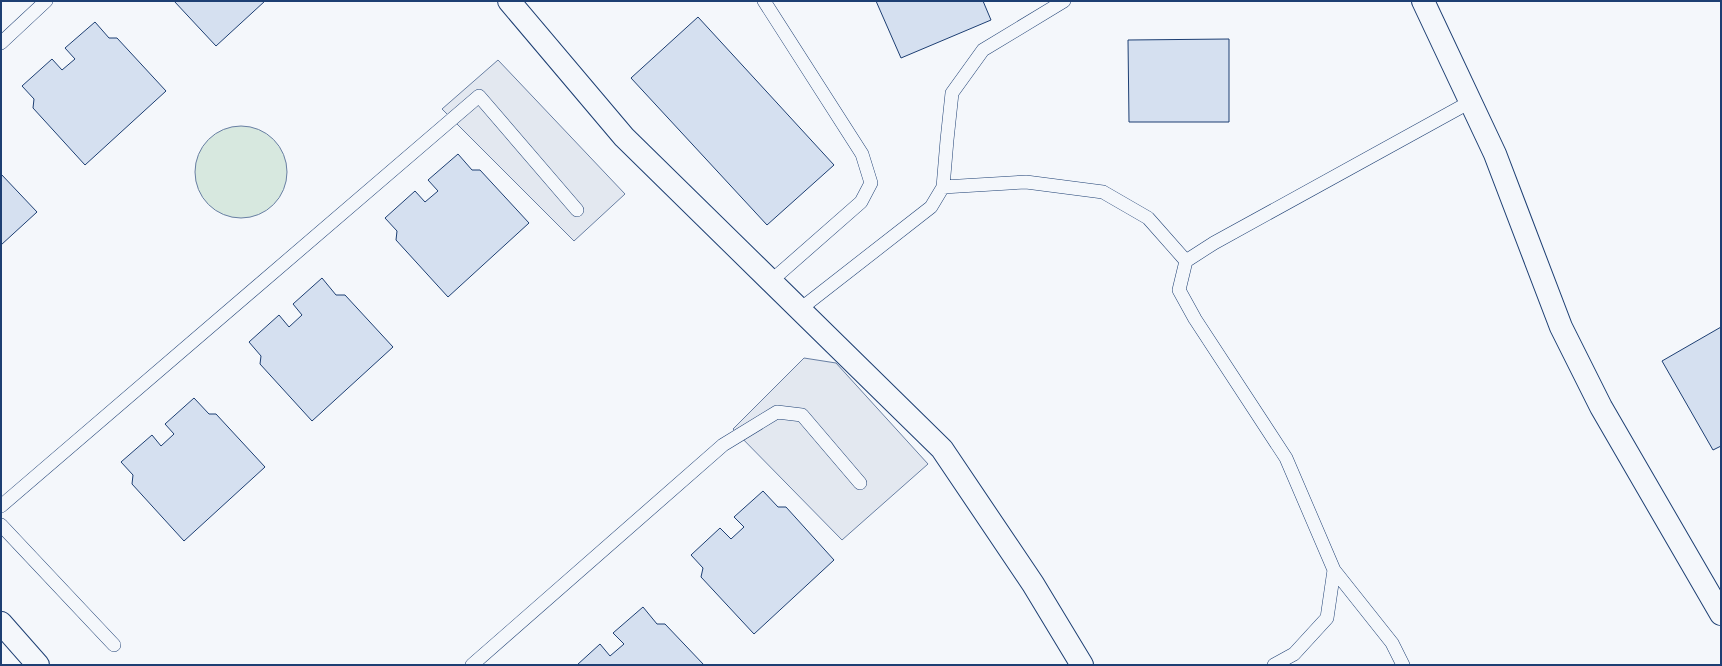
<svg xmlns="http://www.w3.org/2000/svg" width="1722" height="666" viewBox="0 0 1722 666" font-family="Lora,serif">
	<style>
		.green { fill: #d7e8df; stroke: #687fa3 }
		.parking { fill: #e3e8f0; stroke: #687fa3 }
		.building { fill: #d5e0f0; stroke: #1d3f73 }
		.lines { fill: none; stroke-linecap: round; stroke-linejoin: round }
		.lane-casing { stroke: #1d3f73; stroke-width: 14 }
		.street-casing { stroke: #1d3f73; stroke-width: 24 }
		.lane { stroke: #f4f7fb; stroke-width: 13 }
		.street { stroke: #f4f7fb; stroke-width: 22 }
	</style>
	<rect width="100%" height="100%" fill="#f4f7fb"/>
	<!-- green -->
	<path class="green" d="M195 172a46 46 0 1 1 92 0a46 46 0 1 1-92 0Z"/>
	<!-- parking -->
	<path class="parking" d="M498,60L625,194L574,241L442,109Z
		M804,358L836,363L928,464L842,540L733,429Z"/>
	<!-- building -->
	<path class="building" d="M174,1H265L216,46Z
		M876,1H983L991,20L901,58Z
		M698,17L834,165L767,225L631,78Z
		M95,22L109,38H117L166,91L85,165L33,108L34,99L22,86L52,59L62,70L75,59L65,48Z
		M1229,39V122H1129L1128,40Z
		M458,154L472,170H480L529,223L448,297L396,240L397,231L385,218L415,191L425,202L438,191L428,180Z
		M1,174L37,212L1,245Z
		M322,278L336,295H345L393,347L312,421L260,364L261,356L249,342L279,315L289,327L302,315L293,304Z
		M1721,327V446L1713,450L1662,361Z
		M194,398L209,414H216L265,467L184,541L132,484L133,475L121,462L152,435L161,446L174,434L165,424Z
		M763,491L778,507H786L834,560L754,634L701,577L703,568L691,555L720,528L731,539L744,527L734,517Z
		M643,607L657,624H665L704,665H577L600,644L610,656L624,644L613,633Z"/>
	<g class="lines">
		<defs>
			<path id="lane" d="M764,1L862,154L871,183L861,202L771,281
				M1,43L46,1
				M943,187L1026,182L1103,192L1148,218L1186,261
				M799,310L931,207L943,187L947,140L952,93L983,50L1064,1
				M1,506L479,96L577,210
				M1,525L114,645
				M1334,570L1392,643L1403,665
				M472,665L723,445L777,412L802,415L860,483
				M1274,665L1294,654L1327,618L1334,570L1286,458L1195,319L1179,290L1186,261L1214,243L1470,102"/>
			<path id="street" d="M509,1L624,137L942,449L1033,584L1082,665
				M1423,1L1495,154L1561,327L1601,407L1721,614
				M1,623L38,665"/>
		</defs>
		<!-- lane casing -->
		<use href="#lane" class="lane-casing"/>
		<!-- street casing -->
		<use href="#street" class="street-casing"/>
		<!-- lane -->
		<use href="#lane" class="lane"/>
		<!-- street -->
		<use href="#street" class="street"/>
	</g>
	<!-- border -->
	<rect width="1722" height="666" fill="none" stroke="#1d3f73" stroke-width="4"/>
</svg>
